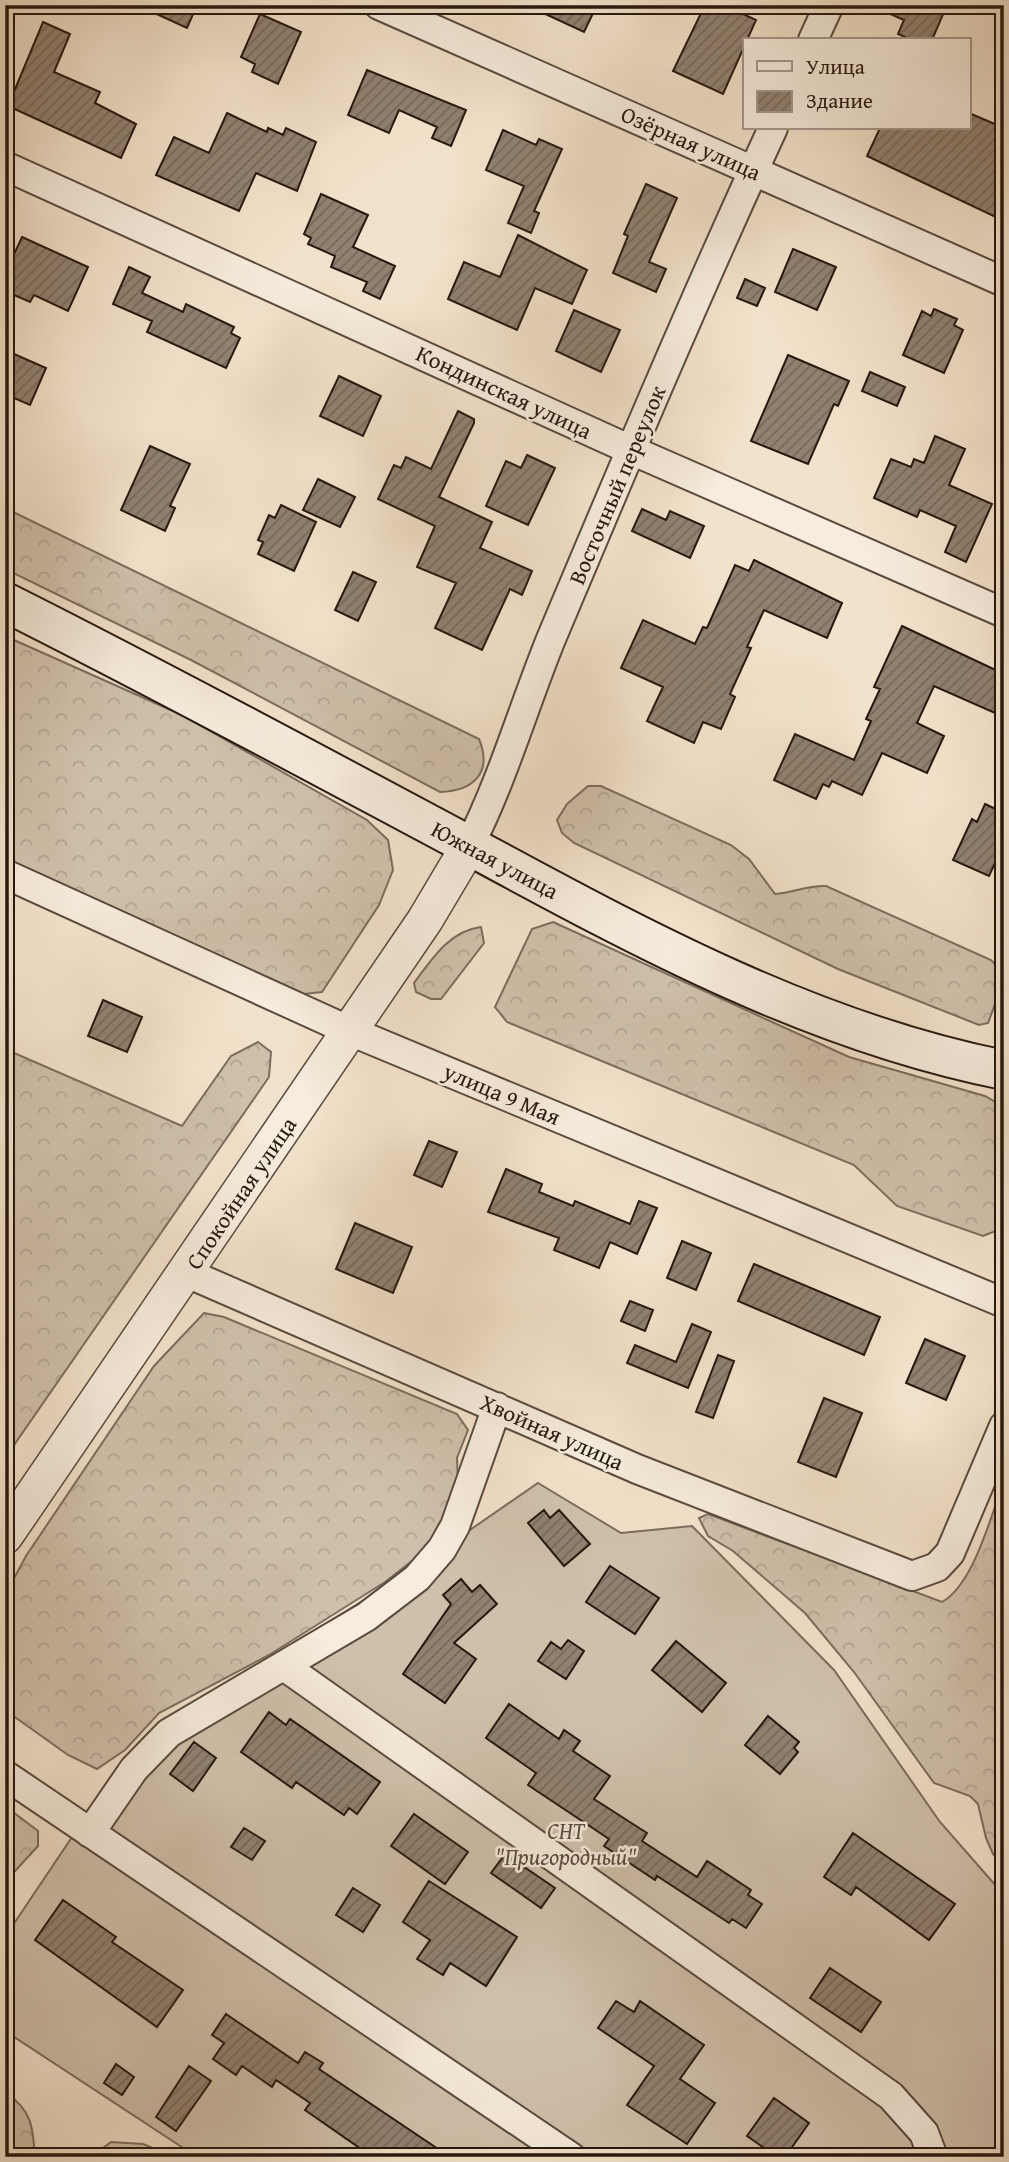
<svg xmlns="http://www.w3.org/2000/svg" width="1009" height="2162" viewBox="0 0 1009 2162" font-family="'Gentium Book Plus',serif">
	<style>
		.forest { fill: url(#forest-crowns); stroke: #7c6c5d; stroke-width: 2 }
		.garden { fill: #d0c0ab; stroke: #7c6c5d; stroke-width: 2 }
		.building { fill: url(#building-hatch); stroke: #27180f; stroke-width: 2 }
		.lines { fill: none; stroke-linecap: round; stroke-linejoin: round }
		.minor-casing { stroke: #5a4a3e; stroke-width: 32 }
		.tertiary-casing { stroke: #5a4a3e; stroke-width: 38 }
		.secondary-casing { stroke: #27180f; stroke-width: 42 }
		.minor { stroke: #f7ecdd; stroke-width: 28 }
		.tertiary { stroke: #f7ecdd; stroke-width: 35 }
		.secondary { stroke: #f7ecdd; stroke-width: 38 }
		.labels { text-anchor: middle; stroke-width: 5; stroke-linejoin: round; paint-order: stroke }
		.street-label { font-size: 23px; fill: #27180f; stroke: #f7ecdd }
		.park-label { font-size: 23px; font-style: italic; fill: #5a4a3e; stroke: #f7ecdd }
	</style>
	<defs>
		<pattern id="forest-crowns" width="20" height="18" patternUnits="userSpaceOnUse" patternTransform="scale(1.75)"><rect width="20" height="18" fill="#d0c0ab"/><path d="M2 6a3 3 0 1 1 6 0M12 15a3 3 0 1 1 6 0" fill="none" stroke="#b3a492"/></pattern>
		<pattern id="building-hatch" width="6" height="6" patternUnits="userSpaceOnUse" patternTransform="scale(1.75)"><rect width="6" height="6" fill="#918171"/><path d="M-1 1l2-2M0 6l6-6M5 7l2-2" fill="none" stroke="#76695b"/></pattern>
	</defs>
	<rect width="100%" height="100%" fill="#f3e2cb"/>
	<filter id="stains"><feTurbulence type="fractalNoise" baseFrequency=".00286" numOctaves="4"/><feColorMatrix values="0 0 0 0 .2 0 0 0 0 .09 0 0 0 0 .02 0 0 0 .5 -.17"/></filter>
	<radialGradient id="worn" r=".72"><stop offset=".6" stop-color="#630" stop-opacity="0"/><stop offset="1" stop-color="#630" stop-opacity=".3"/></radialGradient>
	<!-- forest -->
	<path class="forest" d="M5,508L479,739C493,773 473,791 440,792L191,660L5,569Z
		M5,636L182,715L367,820L388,840L393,870L379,905L322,992L304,994L5,858Z
		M588,786H601L731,845L749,859L775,894C793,893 807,885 826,886L991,960L999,968L1004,980L988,1023L979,1025L838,969L574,843L562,833L557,820L567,804Z
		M553,922L849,1057L985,1096L1004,1107V1190L999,1195L1004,1210L1001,1229L983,1236L897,1206L854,1165L507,1022L495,1007L532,929Z
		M481,927L484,943L441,999H431L416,992L414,983C432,959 449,931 481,927Z
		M258,1042L271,1052L269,1077L5,1458V1143L11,1135L5,1132V1049L182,1126L231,1056Z
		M204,1313L224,1317L457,1414L468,1430L457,1458L458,1484L431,1546L385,1582L269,1655L159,1713L125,1750L97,1769L68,1755L5,1710V1595L26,1556L154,1366Z
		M1004,1481V1867L993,1854L986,1838L978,1804L970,1796L934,1783L854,1672L805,1613L733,1551L708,1536L699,1518L708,1514L942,1602C974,1584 991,1515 1004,1481Z
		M5,1806L38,1831V1846L5,1882Z
		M5,2092C32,2110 33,2127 35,2157H5Z
		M111,2142L143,2144L175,2157H91Z"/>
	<!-- garden -->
	<path class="garden" d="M538,1483L621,1533L692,1526L834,1670L940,1822L1004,1895V2157H197L5,2031V1937L123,1761L169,1722L412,1570Z"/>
	<!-- building -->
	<path class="building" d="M137,5H197L187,28Z
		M526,5H597L584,32Z
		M705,5H724L756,20L723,94L673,71Z
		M870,5H947L932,40H912L898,34L904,20Z
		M260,14L301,32L278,84L252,72L255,64L241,57Z
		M43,22L70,34L54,72L100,92L95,103L136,124L121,158L8,106Z
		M367,70L466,110L451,146L432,138L437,127L399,110L389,133L348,115Z
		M227,113L267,132L268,128L283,135L286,128L316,142L297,191L256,173L239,211L156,175L174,137L209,153Z
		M969,113L1004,128V221L867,156L880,128H969Z
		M503,130L536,145L539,139L562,149L534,211L539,213L531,233L508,223L524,186L486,170Z
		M646,184L677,198L649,262L666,269L656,292L613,273L628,236L624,234Z
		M321,194L368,215L353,247L395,266L380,299L363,291L367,282L331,267L335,256L308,244L311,238L304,234Z
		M518,235L587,270L572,304L535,288L517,330L448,299L464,262L500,277Z
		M22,237L88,267L68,311L34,295L30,302L5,291V274Z
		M793,249L836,267L817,310L775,292Z
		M129,267L150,277L142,293L183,312L186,304L234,327L231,333L240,338L226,368L147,332L152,321L113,304Z
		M745,279L765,288L757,306L737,298Z
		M934,309L957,319L954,325L963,330L944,373L903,355L922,311L931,316Z
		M574,310L620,330L601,372L556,351Z
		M5,350L46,368L30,405L5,394Z
		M788,355L849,381L838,406L834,404L808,464L751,441Z
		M870,372L905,387L897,406L862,391Z
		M339,376L381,396L363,436L320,416Z
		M458,411L474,419V423L439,497L492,522L480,548L532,571L522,595L510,589L482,650L435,628L456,583L417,567L435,526L378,499L394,465L401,468L406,457L431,469Z
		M935,436L965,449L949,485L992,504L966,562L945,552L956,526L920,510L917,517L874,498L891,459L911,467L914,459L924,463Z
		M150,446L190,464L170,506L175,508L165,531L121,510Z
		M527,455L555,468L528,525L486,506L506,461L521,468Z
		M318,479L355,497L340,527L303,510Z
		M281,505L316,522L294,571L258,554L263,542L258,540L269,515L275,518Z
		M642,509L666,520L670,511L704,526L690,558L632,531Z
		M754,560L842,603L827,638L764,610L747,647L751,648L730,694L735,697L721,729L703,722L694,743L647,721L663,687L621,668L643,620L695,644L703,627L707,628L735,565L749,571Z
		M353,572L376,582L358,621L335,610Z
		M902,626L1004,674V717L934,686L917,723L944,736L927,773L882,753L862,795L832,781L829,787L823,784L816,799L774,780L795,734L854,760L871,721L866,719L880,689L874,687Z
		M985,804L1004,813V844L989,876L953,860L972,819L977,822Z
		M103,1000L142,1017L127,1052L88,1036Z
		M429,1141L457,1152L442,1187L414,1175Z
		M506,1169L542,1184L539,1192L573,1206L575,1201L630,1224L639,1201L657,1208L637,1254L610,1242L599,1268L554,1250L559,1238L488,1212Z
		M355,1223L412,1247L393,1293L336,1269Z
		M682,1241L711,1253L696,1290L667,1278Z
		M754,1264L880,1317L864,1355L738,1301Z
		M630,1301L653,1310L645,1331L621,1321Z
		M692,1324L711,1332L688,1388L627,1363L635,1345L676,1362Z
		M925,1339L965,1356L946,1400L906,1383Z
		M718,1355L734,1361L713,1418L696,1412Z
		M824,1398L862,1413L836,1477L798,1462Z
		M544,1510L550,1518L559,1510L590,1544L564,1566L528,1523Z
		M610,1566L659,1598L635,1634L586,1602Z
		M461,1579L472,1592L480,1585L497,1604L454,1643L476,1659L445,1703L403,1674L451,1604L443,1595Z
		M568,1640L584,1651L566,1679L538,1661L551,1642L561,1649Z
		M676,1641L726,1683L702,1712L652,1670Z
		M509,1704L559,1739L564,1730L580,1741L573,1751L610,1776L594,1799L647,1833L642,1841L697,1877L707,1861L751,1890L748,1895L762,1904L746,1928L732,1919L729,1923L657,1876L655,1880L604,1846L609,1839L528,1785L536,1773L486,1738Z
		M269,1712L286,1725L290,1719L380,1782L357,1814L349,1808L344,1815L296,1782L292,1788L241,1752Z
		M768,1716L799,1742L794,1748L798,1752L780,1774L745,1745Z
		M194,1742L216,1758L193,1791L170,1774Z
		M414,1814L468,1852L445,1884L391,1846Z
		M244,1828L265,1841L252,1860L231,1847Z
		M853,1833L955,1904L929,1940L856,1887L851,1895L824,1877Z
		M505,1854L555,1888L541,1908L491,1873Z
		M429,1881L517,1937L486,1986L450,1963L443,1975L417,1959L430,1940L403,1922Z
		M353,1888L380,1905L363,1932L336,1915Z
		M63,1900L116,1937L112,1942L183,1990L157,2027L35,1940Z
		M830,1968L881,2002L861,2032L810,1998Z
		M616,2001L634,2012L640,2001L704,2045L680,2079L715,2103L687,2144L627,2105L654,2066L598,2028Z
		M226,2014L298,2063L305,2052L323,2063L319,2069L450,2157H367L356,2149L358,2147L305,2110L310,2103L276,2080L272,2087L242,2066L236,2075L213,2059L224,2043L212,2035Z
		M116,2064L134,2077L122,2095L104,2083Z
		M189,2066L211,2081L176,2131L156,2117Z
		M774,2098L809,2123L785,2157H777L747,2136Z"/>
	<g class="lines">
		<defs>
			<path id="minor" d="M379,5L1004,282
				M813,40L829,5
				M5,166L631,450L1004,613
				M469,846C503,779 523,708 551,639C623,468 695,297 773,128
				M5,874L350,1031L1004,1303
				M187,1273L637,1469L912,1576L937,1567L950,1553L1004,1426
				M284,1666L891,2096L924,2133L933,2157
				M5,1775L571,2157
				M90,1833L134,1769L169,1733L366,1617L417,1578L442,1549L455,1526L497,1407"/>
			<path id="tertiary" d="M5,1536L425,920L469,846"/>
			<path id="secondary" d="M5,602C161,680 314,763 468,845C638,937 812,1032 1004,1070"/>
		</defs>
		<!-- minor casing -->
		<use href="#minor" class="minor-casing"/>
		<!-- tertiary casing -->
		<use href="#tertiary" class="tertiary-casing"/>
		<!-- secondary casing -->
		<use href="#secondary" class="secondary-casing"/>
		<!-- minor -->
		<use href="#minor" class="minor"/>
		<!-- tertiary -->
		<use href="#tertiary" class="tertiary"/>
		<!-- secondary -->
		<use href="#secondary" class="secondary"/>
	</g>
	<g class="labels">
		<!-- street labels -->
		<g class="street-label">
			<text transform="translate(691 143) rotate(24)" y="8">Озёрная улица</text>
			<text transform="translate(504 392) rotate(25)" y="8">Кондинская улица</text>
			<text transform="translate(617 485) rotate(-67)" y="8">Восточный переулок</text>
			<text transform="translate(495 860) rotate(28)" y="8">Южная улица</text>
			<text transform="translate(502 1094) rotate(23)" y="8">улица 9 Мая</text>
			<text transform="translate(241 1193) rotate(-56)" y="8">Спокойная улица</text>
			<text transform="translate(552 1432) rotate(24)" y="8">Хвойная улица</text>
		</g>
		<!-- park labels -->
		<g class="park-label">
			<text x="566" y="1839">СНТ<tspan x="566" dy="26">"Пригородный"</tspan></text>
		</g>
	</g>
	<!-- margin -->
	<rect width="1009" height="2162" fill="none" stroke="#f3e2cb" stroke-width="28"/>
	<rect x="7" y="7" width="995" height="2148" fill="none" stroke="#27180f" stroke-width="3.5"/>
	<rect x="14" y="14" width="981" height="2134" fill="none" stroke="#27180f" stroke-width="2"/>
	<!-- legend -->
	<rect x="743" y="38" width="228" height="91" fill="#f7ecdd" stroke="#a4978b" stroke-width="2"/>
	<rect x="757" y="61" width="35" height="10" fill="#f7ecdd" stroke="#a4978b" stroke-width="2"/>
	<text x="806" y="74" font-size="21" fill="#27180f">Улица</text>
	<rect x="757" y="91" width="35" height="21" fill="url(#building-hatch)" stroke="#a4978b" stroke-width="2"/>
	<text x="806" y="108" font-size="21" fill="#27180f">Здание</text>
	<rect width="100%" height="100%" filter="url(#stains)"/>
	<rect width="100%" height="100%" fill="url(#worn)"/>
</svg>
